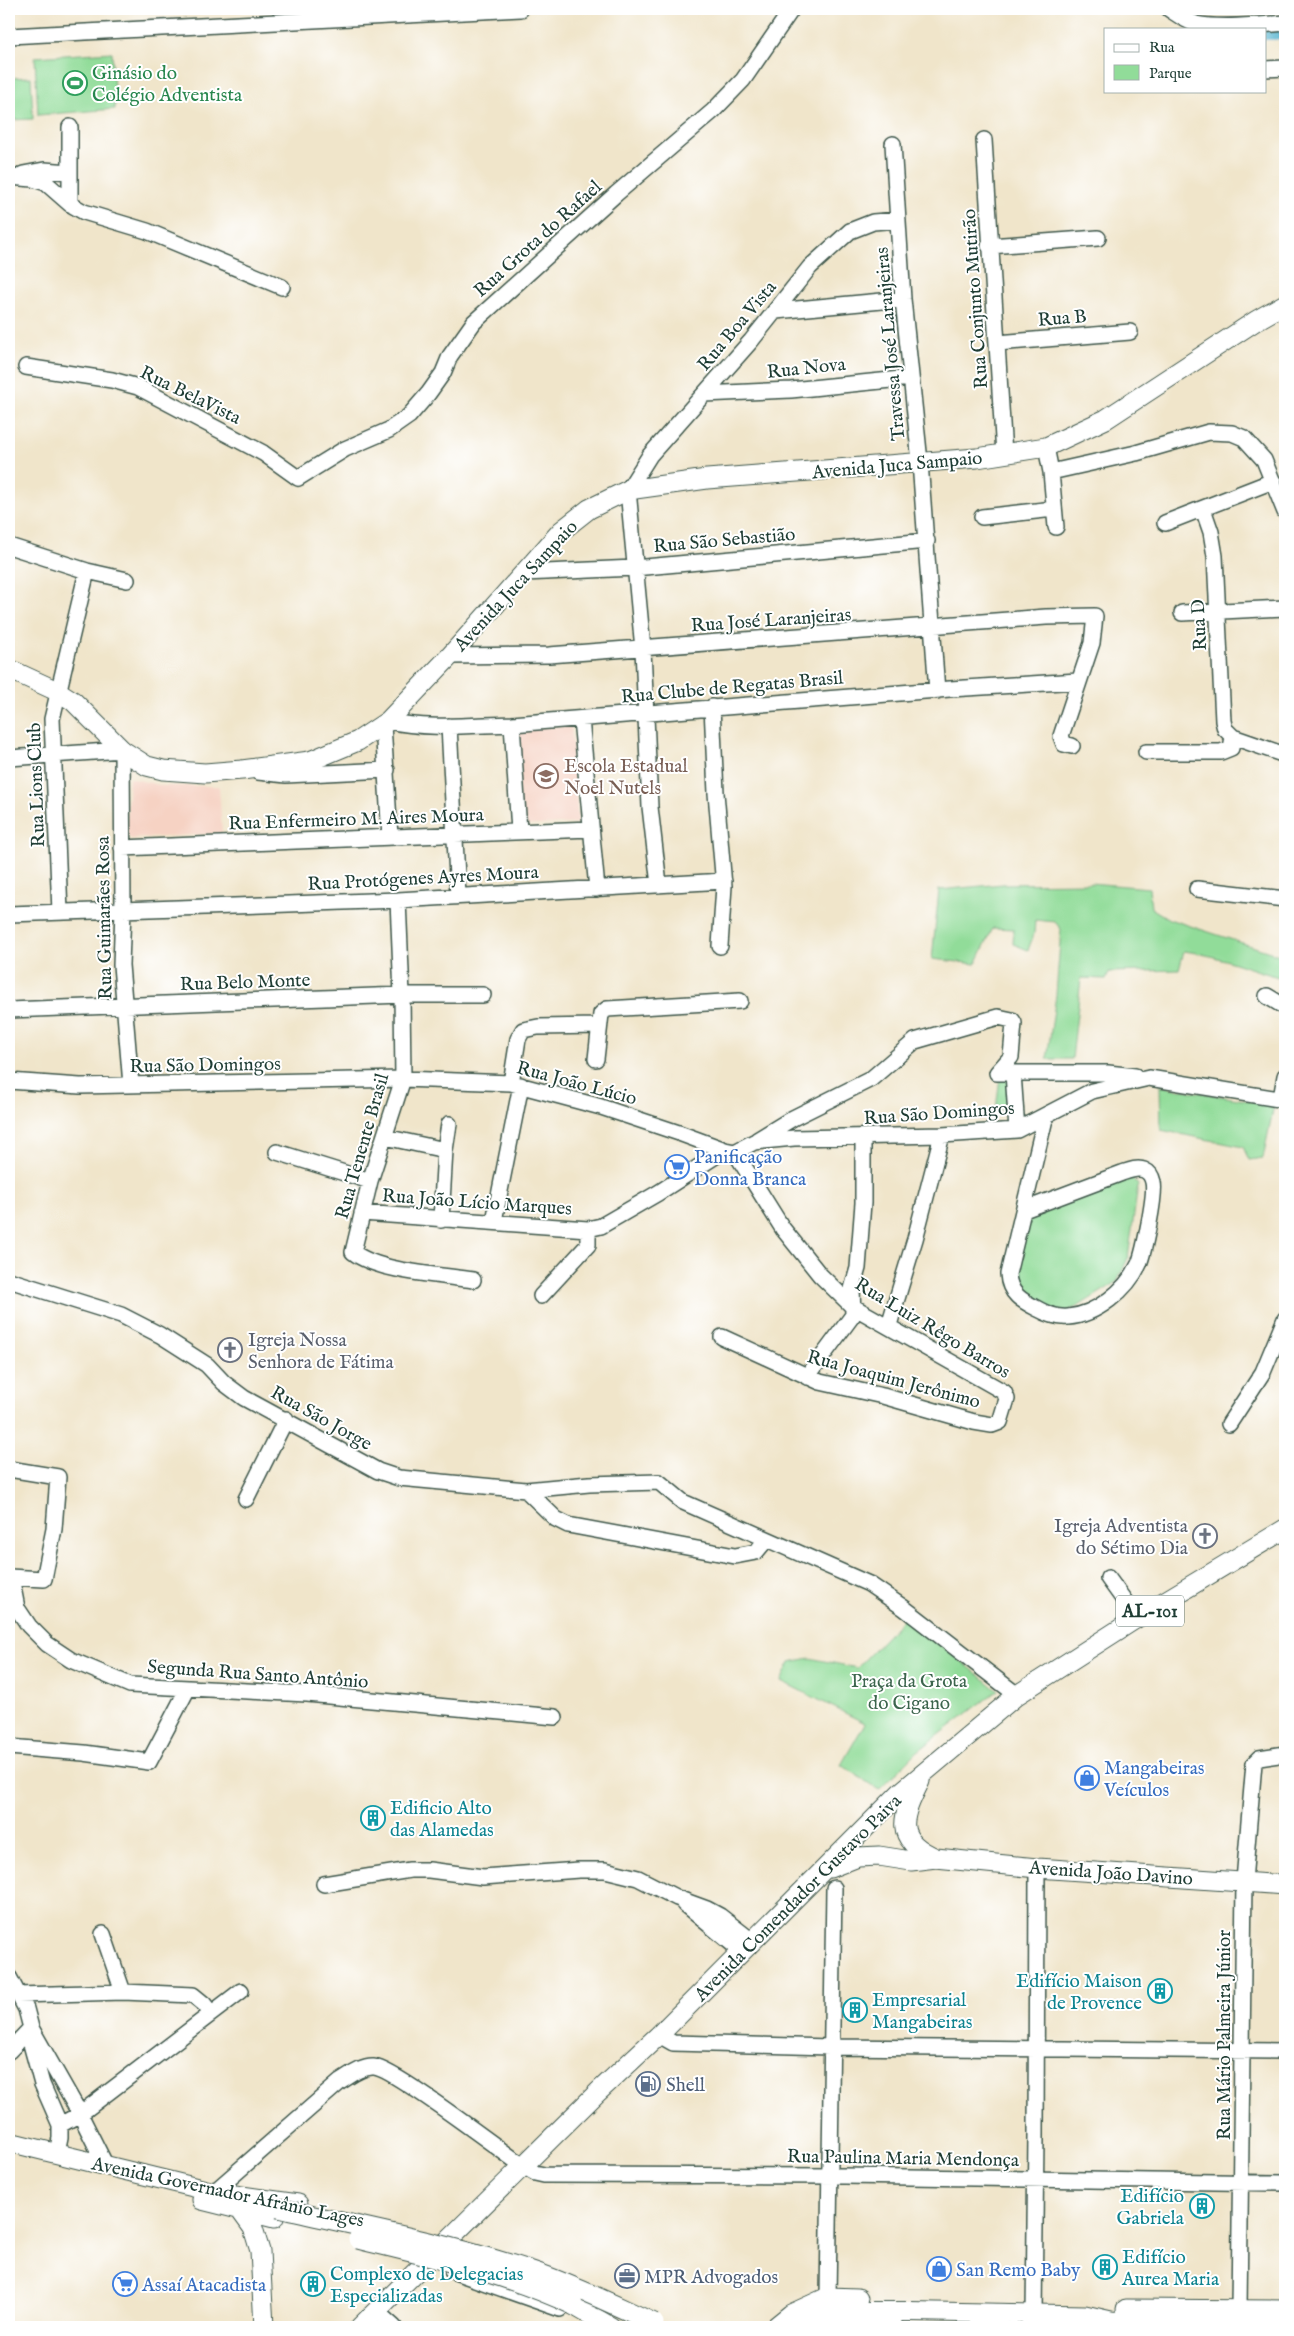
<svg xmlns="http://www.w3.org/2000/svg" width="1294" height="2336" viewBox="0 0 1294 2336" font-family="'IM FELL English',serif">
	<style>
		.built { fill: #f6d2c3 }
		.green { fill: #91dc99; stroke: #588c66 }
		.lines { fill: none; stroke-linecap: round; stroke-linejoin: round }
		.canal { stroke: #4caecb; stroke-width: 12 }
		.minor-casing { stroke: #3e564a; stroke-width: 18 }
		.major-casing { stroke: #3e564a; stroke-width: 21 }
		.minor { stroke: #fff; stroke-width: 15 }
		.major { stroke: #fff; stroke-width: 19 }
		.major-bridge-casing { stroke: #3e564a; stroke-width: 21; stroke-linecap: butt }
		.major-bridge { stroke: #fff; stroke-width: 19 }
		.labels { text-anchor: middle; stroke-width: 4; stroke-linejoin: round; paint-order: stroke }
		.shield { fill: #fff; stroke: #627771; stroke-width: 1 }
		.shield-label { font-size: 18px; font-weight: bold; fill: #1f3d34 }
		.leisure-label { font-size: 19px; fill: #27864d; stroke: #fff; text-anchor: start }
		.street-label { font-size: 19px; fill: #1f3d34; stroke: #fff }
		.education-label { font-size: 19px; fill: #785e54; stroke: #fff; text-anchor: start }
		.shop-label { font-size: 19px; fill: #366cbe; stroke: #fff; text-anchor: start }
		.worship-label { font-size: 19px; fill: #5b616d; stroke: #fff; text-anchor: start }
		.park-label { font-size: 19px; fill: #3c654d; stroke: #fff }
		.culture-label { font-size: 19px; fill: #0d838f; stroke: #fff; text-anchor: start }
		.service-label { font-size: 19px; fill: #4e5e75; stroke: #fff; text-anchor: start }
	</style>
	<rect width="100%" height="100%" fill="#fff"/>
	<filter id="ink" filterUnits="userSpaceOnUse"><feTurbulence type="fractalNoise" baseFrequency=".02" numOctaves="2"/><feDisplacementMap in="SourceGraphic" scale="10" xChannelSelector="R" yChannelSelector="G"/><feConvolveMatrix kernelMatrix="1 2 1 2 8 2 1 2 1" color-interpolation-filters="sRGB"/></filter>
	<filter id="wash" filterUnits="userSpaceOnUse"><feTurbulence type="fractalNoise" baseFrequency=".0096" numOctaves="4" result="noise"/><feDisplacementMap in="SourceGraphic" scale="20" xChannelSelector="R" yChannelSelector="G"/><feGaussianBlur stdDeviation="1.12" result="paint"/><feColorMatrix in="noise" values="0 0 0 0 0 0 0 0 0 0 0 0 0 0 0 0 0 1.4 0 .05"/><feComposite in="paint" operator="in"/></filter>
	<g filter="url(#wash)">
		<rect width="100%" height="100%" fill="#f0e5ca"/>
		<!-- built -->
		<path class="built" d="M571,726L578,823L520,826L515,730Z
			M129,778L164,786H219L222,833L131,839L126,834Z"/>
		<!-- green -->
		<path class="green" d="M112,52L115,109L38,115L35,57Z
			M31,77L33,119L10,120L9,78Z
			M1090,883L1149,888L1151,908L1169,919L1285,957V979C1252,970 1218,955 1184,951L1179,970L1109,972L1106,979L1081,978L1072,1059H1047L1056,995L1061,929L1055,922L1035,920L1034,934L1028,950L1013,944L1014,929L993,928L976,964L932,959L939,890L1003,884Z
			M1000,1077H1010L1009,1110L996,1109Z
			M1160,1086L1274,1105L1263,1158L1249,1160L1243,1147L1161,1130Z
			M1131,1177L1138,1185L1128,1258L1117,1282L1077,1307L1062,1313L1051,1311L1010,1285L1024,1221L1031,1213Z
			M905,1617L998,1690L918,1751L879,1790L841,1765L865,1723L781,1681L790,1662L810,1658L857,1668Z"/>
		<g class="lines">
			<!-- canal -->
			<path class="canal" d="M1265,34H1285"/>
		</g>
	</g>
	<g filter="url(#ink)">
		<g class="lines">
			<defs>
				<path id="minor" d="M1169,9C1178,15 1186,21 1196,24C1220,29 1261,25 1285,23
					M9,36L521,9
					M1265,69L1285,68
					M70,127V204
					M984,140L1004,454
					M893,144L903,299L920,462L937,691
					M23,174L44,170L70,172
					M9,177L33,179L46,183L70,204L84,212L147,231L282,287
					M989,246L1098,238
					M776,311L903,299
					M998,343L1130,332
					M26,367L112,380L138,387L263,453L298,478L345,449L389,430L409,416L428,394L443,373L450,356L474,322L616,194L713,111L743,80L792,9
					M704,394L791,390L911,378
					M1046,447L1051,472L1136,453L1209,432L1232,433L1244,438L1264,460L1285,512
					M1051,472L1056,527
					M1203,509L1211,532L1215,556L1223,721L1225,729L1233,737
					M982,517L1054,509
					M1165,523L1273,481
					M9,546L87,571L127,580
					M524,573L634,568L927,541
					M1182,613L1285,608
					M450,656L549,655L1046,617L1095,616L1092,643L1061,736L1064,744L1072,746
					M712,707L716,793L724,886L720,946
					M581,719L597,889
					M388,721C428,730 471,725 512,724L950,689L1078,681
					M512,724L519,831
					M383,725L390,837
					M449,726L458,896
					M1146,752H1221L1231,748L1233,737L1285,755
					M9,758L122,750L123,910L121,965L131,1085
					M258,772L286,775L387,770
					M122,848L591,829
					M659,885L650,807L643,649L628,490L650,455L751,341L810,267L850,231L873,222L898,220
					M1197,889L1285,899
					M398,900L402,995L403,1079L370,1181L353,1252C378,1272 440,1275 473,1280
					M60,912L52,719L87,571
					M9,914L398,900L724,881
					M1267,996L1285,1007
					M9,1010L402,995H483
					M596,1059L601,1014L607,1009L740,1001
					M997,1073H1108L1135,1076
					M1013,1073L1017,1130
					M9,1081L80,1086L403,1079L511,1083L601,1107L679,1133L725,1150L735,1152
					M511,1083L518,1039L523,1030L538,1027L599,1026
					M1281,1098L1285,1076
					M385,1137L445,1150
					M757,1140L793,1118L871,1079L915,1041L998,1017L1012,1020L1014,1023L1011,1057L997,1073
					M277,1152L370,1181
					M735,1152L754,1142L794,1138L942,1135L1017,1130L1092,1091L1149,1078L1285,1100
					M1024,1210L1122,1173C1128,1171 1137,1167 1144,1170C1149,1172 1152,1177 1153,1182C1156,1194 1144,1252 1139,1264C1127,1290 1096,1315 1068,1317C1057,1318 1047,1314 1038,1309C1022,1301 1009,1294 1008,1274L1046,1115
					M362,1213L588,1229L601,1226L658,1193L725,1150
					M441,1220L445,1150L449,1124
					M494,1221L521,1085
					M9,1280L121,1315L160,1335L207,1365L224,1383L244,1398L378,1471L399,1478L526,1490L589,1484L659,1482L683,1502L869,1584L904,1608L1017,1695
					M541,1296L588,1245V1229
					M889,1325L915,1239L942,1135
					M722,1337L820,1382L883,1396L974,1422L992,1425L1000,1422L1007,1399L1004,1392L852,1306L820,1275L783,1229L735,1152
					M807,1377L853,1315L852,1289L858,1268L863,1203V1137
					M1229,1424L1263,1372L1285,1319
					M9,1469L58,1477L54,1529L44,1579L9,1577
					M526,1490L556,1519L568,1525L735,1556L756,1552L766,1540
					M246,1499L286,1419
					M11,1577L17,1608L29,1626L47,1644L71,1660L130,1685L307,1694L555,1717
					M1108,1578L1137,1618
					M9,1747L84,1753L149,1762L188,1688
					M324,1884L410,1870H429L483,1877L579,1870H605L638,1878L677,1898L707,1909L720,1916L752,1941
					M684,1904L741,1951
					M103,1934L123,1992
					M9,1977L26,2009L31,2028V2044L42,2084L60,2125V2138L57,2153
					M18,1995L123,1992L193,1995L204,2004L211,2013
					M31,2028L80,2114L106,2166
					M659,2035L673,2043L830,2047L1285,2051
					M9,2051L31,2028
					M60,2125L80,2114L241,1991
					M214,2192L340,2082C350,2076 362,2066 374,2067C393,2068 500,2150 523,2166L535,2173L544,2175L844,2176L1285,2183
					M452,2271L560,2309
					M828,2297L834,1888
					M1239,2309L1244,1881L1254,1763L1259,1758L1285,1754
					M376,2311L394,2327
					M1034,2314L1036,2136L1037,1868"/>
				<path id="major" d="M9,669L59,692L73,701L122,750L147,766L163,770L205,773L242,770L310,761L358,741L388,721L450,656L561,531L589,509L628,490L707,479L977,458L1046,447L1106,419L1257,320L1285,304
					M920,1781C902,1817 892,1839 936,1858
					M830,1868L858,1857L879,1856L911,1861L936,1858L1037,1868L1285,1885
					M9,2142L214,2192L298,2204
					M202,2200L274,2218
					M240,2210L253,2228L260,2251L264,2327
					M573,2305L611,2327
					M1126,2309L1285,2310
					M360,2327L598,2092L659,2035L901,1792L1017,1695L1137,1618L1285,1529
					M775,2327L791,2314L828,2297L858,2298
					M793,2327L813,2315L835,2310L1085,2315L1111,2321L1285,2326
					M824,2327L845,2323L892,2322"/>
			</defs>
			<!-- minor casing -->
			<use href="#minor" class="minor-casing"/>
			<!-- major casing -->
			<use href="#major" class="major-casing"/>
			<!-- minor -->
			<use href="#minor" class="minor"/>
			<!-- major -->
			<use href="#major" class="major"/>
			<defs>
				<path id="major-bridge" d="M278,2208C363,2227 449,2244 532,2271C574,2285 614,2305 654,2323
					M358,2239C430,2257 506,2273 573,2305"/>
			</defs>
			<!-- major-bridge casing -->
			<use href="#major-bridge" class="major-bridge-casing"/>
			<!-- major-bridge -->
			<use href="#major-bridge" class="major-bridge"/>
		</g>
	</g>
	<!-- icons -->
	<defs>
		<symbol id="stadium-ring" viewBox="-11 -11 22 22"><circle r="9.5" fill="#fff" stroke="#2e9e5b" stroke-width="1.5"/><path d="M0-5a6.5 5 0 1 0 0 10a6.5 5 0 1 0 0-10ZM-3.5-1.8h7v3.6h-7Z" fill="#2e9e5b"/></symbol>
		<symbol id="school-ring" viewBox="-11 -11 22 22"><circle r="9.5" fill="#fff" stroke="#8d6e63" stroke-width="1.5"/><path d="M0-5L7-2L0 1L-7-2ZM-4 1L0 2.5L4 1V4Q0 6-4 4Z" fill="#8d6e63"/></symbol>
		<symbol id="supermarket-ring" viewBox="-11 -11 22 22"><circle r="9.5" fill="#fff" stroke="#3f7fe0" stroke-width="1.5"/><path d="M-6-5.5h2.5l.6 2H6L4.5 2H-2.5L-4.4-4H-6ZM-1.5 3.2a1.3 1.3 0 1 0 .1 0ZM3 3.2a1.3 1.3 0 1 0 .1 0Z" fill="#3f7fe0"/></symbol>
		<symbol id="church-ring" viewBox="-11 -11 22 22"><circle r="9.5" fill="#fff" stroke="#6b7280" stroke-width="1.5"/><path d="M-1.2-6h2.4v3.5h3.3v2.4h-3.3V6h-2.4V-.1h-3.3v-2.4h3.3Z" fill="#6b7280"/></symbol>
		<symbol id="shop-ring" viewBox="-11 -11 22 22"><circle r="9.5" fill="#fff" stroke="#3f7fe0" stroke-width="1.5"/><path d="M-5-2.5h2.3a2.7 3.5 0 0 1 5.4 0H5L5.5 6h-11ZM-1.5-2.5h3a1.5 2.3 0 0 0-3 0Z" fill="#3f7fe0"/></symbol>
		<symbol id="building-ring" viewBox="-11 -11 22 22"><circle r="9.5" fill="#fff" stroke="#0f9aa8" stroke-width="1.5"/><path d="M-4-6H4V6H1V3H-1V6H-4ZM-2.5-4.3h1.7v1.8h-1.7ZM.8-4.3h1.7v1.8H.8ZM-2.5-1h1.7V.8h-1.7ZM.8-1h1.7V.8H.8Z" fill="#0f9aa8"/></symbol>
		<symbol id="fuel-ring" viewBox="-11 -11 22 22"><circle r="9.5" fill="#fff" stroke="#5c6f8a" stroke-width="1.5"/><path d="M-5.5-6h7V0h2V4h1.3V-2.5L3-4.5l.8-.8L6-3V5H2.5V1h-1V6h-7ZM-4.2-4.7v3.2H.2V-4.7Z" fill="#5c6f8a"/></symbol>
		<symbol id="office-ring" viewBox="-11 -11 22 22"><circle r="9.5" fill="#fff" stroke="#5c6f8a" stroke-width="1.5"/><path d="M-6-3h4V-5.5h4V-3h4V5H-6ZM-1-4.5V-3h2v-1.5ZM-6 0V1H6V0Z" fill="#5c6f8a"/></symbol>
	</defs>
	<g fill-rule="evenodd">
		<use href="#stadium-ring" x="61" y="69" width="28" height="28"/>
		<use href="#school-ring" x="532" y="762" width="28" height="28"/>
		<use href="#supermarket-ring" x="663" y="1153" width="28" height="28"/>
		<use href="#church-ring" x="216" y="1336" width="28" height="28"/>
		<use href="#church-ring" x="1191" y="1522" width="28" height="28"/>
		<use href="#shop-ring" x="1073" y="1764" width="28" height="28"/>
		<use href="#building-ring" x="359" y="1804" width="28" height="28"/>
		<use href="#building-ring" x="1146" y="1977" width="28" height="28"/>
		<use href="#building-ring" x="841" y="1996" width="28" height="28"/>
		<use href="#fuel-ring" x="634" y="2070" width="28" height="28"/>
		<use href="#building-ring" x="1188" y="2192" width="28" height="28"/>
		<use href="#building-ring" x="1091" y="2253" width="28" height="28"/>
		<use href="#shop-ring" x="925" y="2255" width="28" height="28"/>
		<use href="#office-ring" x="613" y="2262" width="28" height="28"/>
		<use href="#supermarket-ring" x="111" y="2270" width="28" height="28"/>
		<use href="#building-ring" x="299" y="2270" width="28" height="28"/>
	</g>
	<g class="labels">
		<!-- shield labels -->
		<rect class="shield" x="1116" y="1595.5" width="68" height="31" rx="4"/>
		<g class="shield-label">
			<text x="1150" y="1617">AL-101</text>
		</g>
		<!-- leisure labels -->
		<g class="leisure-label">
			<text x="92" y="79">Ginásio do<tspan x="92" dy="22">Colégio Adventista</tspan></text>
		</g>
		<!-- street labels -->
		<g class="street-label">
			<text transform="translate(537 238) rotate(-42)" y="7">Rua Grota do Rafael</text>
			<text transform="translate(974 299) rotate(-94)" y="7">Rua Conjunto Mutirão</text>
			<text transform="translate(1062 317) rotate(-5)" y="7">Rua B</text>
			<text transform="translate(736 325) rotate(-50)" y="7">Rua Boa Vista</text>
			<text transform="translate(889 344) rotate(-95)" y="7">Travessa José Laranjeiras</text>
			<text transform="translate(806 367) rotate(-6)" y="7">Rua Nova</text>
			<text transform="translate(191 394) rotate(26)" y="7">Rua BelaVista</text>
			<text transform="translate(897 464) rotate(-5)" y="7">Avenida Juca Sampaio</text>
			<text transform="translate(724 539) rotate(-5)" y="7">Rua São Sebastião</text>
			<text transform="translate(515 585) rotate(-47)" y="7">Avenida Juca Sampaio</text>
			<text transform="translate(771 619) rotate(-4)" y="7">Rua José Laranjeiras</text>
			<text transform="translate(1198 625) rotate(-93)" y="7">Rua D</text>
			<text transform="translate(732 686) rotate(-5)" y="7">Rua Clube de Regatas Brasil</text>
			<text transform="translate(35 785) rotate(-92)" y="7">Rua Lions Club</text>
			<text transform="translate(356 818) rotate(-2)" y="7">Rua Enfermeiro M. Aires Moura</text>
			<text transform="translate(423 877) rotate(-3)" y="7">Rua Protógenes Ayres Moura</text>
			<text transform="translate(103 918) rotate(-91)" y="7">Rua Guimarães Rosa</text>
			<text transform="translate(245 981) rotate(-2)" y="7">Rua Belo Monte</text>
			<text transform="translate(205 1064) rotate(-1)" y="7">Rua São Domingos</text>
			<text transform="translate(577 1082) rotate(15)" y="7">Rua João Lúcio</text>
			<text transform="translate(939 1112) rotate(-4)" y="7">Rua São Domingos</text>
			<text transform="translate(361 1146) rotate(-74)" y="7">Rua Tenente Brasil</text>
			<text transform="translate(477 1201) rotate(4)" y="7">Rua João Lício Marques</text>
			<text transform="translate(933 1327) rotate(31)" y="7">Rua Luiz Rêgo Barros</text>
			<text transform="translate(894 1378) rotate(15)" y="7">Rua Joaquim Jerônimo</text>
			<text transform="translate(322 1417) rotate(29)" y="7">Rua São Jorge</text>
			<text transform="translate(258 1673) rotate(4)" y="7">Segunda Rua Santo Antônio</text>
			<text transform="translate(1111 1872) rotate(4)" y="7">Avenida João Davino</text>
			<text transform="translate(797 1897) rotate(-45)" y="7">Avenida Comendador Gustavo Paiva</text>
			<text transform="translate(1223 2035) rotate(-90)" y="7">Rua Mário Palmeira Júnior</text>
			<text transform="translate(903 2157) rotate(1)" y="7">Rua Paulina Maria Mendonça</text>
			<text transform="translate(228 2191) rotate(12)" y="7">Avenida Governador Afrânio Lages</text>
		</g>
		<!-- education labels -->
		<g class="education-label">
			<text x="564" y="772">Escola Estadual<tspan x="564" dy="22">Noel Nutels</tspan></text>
		</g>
		<!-- shop labels -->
		<g class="shop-label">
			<text x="694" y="1163">Panificação<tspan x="694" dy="22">Donna Branca</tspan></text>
			<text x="1104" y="1774">Mangabeiras<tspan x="1104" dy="22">Veículos</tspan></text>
			<text x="956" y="2276">San Remo Baby</text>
			<text x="142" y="2291">Assaí Atacadista</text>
		</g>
		<!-- worship labels -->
		<g class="worship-label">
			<text x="248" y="1346">Igreja Nossa<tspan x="248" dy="22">Senhora de Fátima</tspan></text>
			<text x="1188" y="1532" text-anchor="end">Igreja Adventista<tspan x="1188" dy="22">do Sétimo Dia</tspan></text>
		</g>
		<!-- park labels -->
		<g class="park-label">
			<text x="909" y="1687">Praça da Grota<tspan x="909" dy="22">do Cigano</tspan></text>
		</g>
		<!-- culture labels -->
		<g class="culture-label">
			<text x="390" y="1814">Edificio Alto<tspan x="390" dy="22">das Alamedas</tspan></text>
			<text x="1142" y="1987" text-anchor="end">Edifício Maison<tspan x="1142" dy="22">de Provence</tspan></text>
			<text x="872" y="2006">Empresarial<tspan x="872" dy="22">Mangabeiras</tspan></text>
			<text x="1184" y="2202" text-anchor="end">Edifício<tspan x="1184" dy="22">Gabriela</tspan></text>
			<text x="1122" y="2263">Edifício<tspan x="1122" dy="22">Aurea Maria</tspan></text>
			<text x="330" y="2280">Complexo de Delegacias<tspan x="330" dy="22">Especializadas</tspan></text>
		</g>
		<!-- service labels -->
		<g class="service-label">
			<text x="666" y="2091">Shell</text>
			<text x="644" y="2283">MPR Advogados</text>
		</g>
	</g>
	<!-- margin -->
	<rect width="1294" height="2336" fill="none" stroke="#fff" stroke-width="30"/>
	<!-- legend -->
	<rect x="1104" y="28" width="162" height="65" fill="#ffffff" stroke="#a5b1ae"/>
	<rect x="1114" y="44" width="25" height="8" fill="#ffffff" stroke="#a5b1ae"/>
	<text x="1149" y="52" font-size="15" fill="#1f3d34">Rua</text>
	<rect x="1114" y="65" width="25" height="15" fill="#91dc99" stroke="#a5b1ae"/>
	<text x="1149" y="78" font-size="15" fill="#1f3d34">Parque</text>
</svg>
